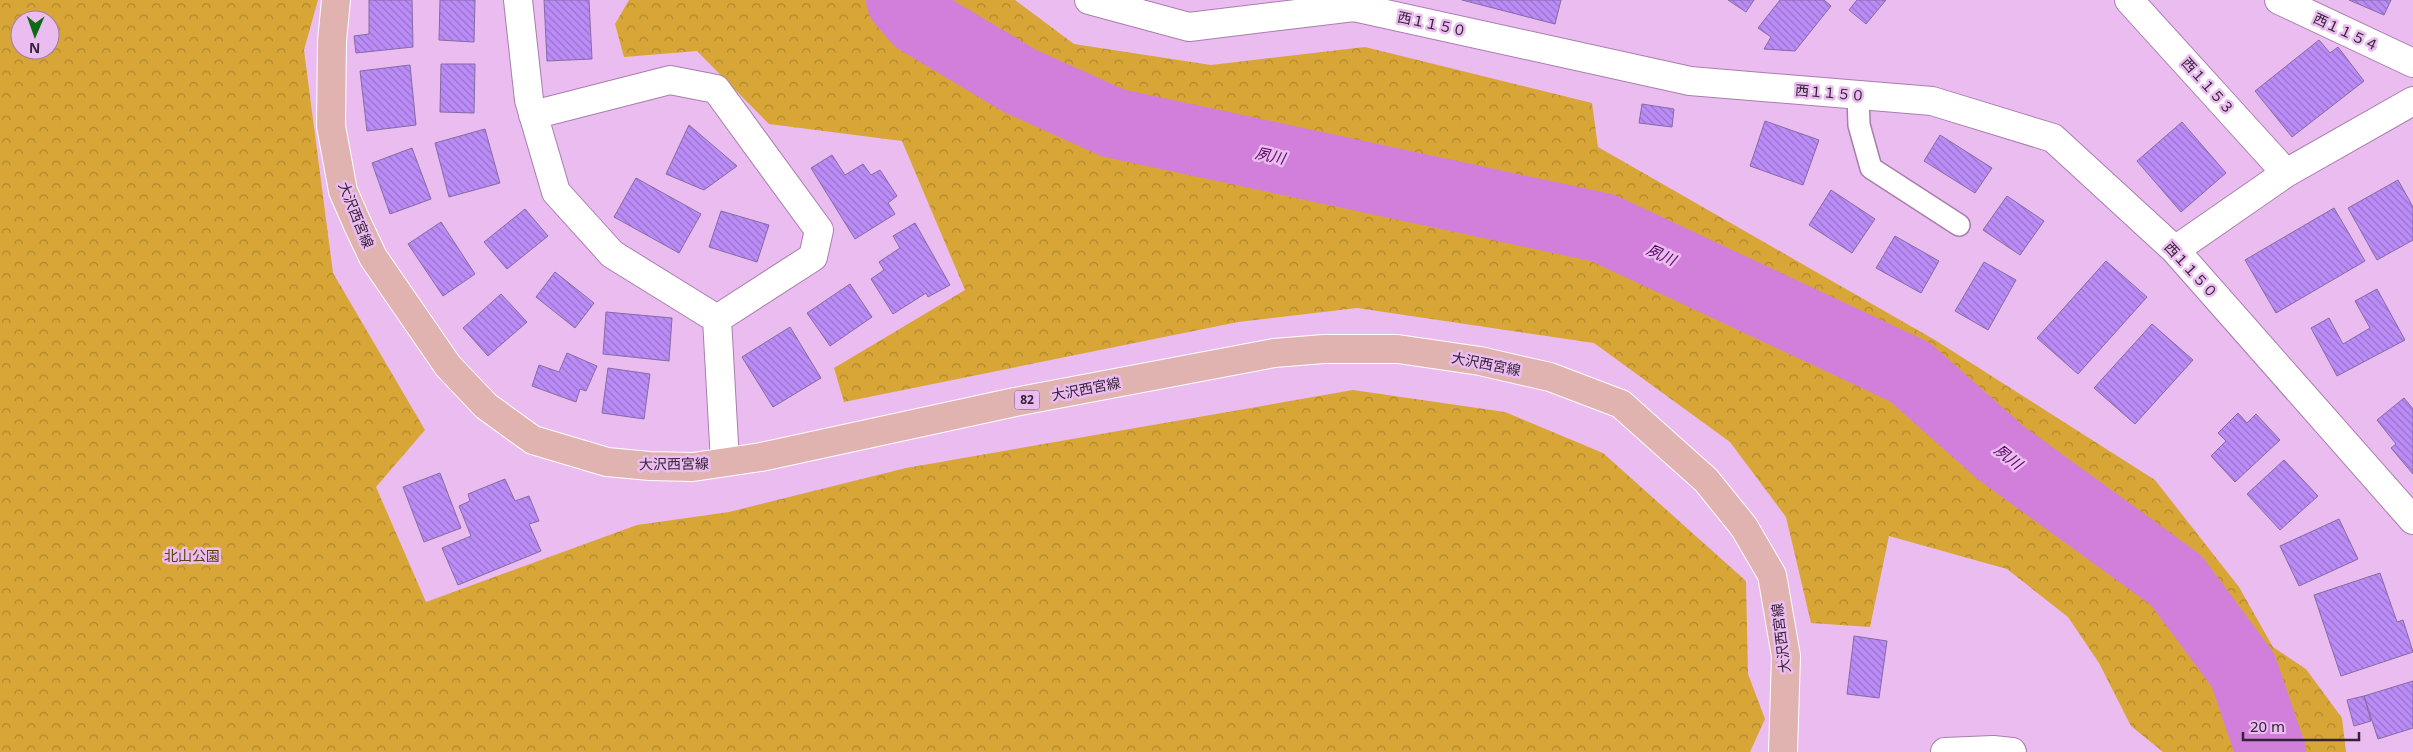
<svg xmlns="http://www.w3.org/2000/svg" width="2413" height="752" viewBox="0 0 2413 752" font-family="'Noto Sans','Noto Sans JP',sans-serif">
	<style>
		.forest { fill: url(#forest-crowns); fill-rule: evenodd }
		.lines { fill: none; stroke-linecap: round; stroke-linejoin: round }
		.river { stroke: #d27fdc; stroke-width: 70 }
		.building { fill: url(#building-back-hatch); stroke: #846ca3 }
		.service-casing { stroke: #a97dae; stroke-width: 24 }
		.minor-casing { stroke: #a97dae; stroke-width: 30 }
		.primary-casing { stroke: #fff; stroke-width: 30 }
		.service { stroke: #fff; stroke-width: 21 }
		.minor { stroke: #fff; stroke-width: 28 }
		.primary { stroke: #e0b3b1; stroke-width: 28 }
		.labels { text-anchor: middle; stroke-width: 5; stroke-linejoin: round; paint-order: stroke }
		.shield { fill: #ebbcf0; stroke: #6b506e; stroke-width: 1 }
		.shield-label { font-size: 12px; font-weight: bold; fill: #342236 }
		.street-label { font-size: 14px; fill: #342236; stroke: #ebbcf0 }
		.park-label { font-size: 14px; fill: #5a420b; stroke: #ebbcf0 }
		.water-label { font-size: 15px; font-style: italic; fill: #55045f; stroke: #ebbcf0 }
	</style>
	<defs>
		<pattern id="forest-crowns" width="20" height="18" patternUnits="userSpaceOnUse" patternTransform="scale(1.25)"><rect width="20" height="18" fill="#d8a636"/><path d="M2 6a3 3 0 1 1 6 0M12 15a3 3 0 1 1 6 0" fill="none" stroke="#b0872e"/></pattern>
		<pattern id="building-back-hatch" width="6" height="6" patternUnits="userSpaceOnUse" patternTransform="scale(1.25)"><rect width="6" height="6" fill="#bb8cf7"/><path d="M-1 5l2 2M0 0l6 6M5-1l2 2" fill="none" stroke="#9972c9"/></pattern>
	</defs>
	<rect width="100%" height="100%" fill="#ebbcf0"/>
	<!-- forest -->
	<path class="forest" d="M0,0H318L304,50L333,273L425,430L376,487L426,602L637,525L729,512L906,468L1353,390L1505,412L1603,453L1746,581L1748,674L1765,719L1750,752H0ZM20,20H50V50H20Z
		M629,0H1015L1074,44L1211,65L1365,47L1592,103L1598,147L1935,340L2155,480L2239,587L2273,647L2306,669L2342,718L2346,752H2163L2131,726L2099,663L2068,617L2007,569L1889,536L1870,627L1811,623L1786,517L1730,442L1594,343L1357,308L1238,322L844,402L834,368L965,290L902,141L769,124L697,51L624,57L615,24Z"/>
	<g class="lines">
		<!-- river -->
		<path class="river" d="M901,0L918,20L1020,81L1113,123L1603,228L1910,372L2001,453L2176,580L2243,670L2271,752"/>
	</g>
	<!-- building -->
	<path class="building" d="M369,0H412L413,47L356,53L354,36L369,34Z
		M440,0H475L474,42L439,40Z
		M544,0H589L592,59L547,61Z
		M1462,0H1561L1555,24Z
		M1728,0H1754L1746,12Z
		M1780,0H1824L1831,6L1795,51L1764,49L1771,37L1758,28Z
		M1857,0H1886L1866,24L1849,10Z
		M2349,0H2391L2384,15Z
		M2319,40L2330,53L2338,47L2364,81L2292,137L2255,91Z
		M441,64H475L474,113L440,112Z
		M410,65L416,125L367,131L360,71Z
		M1642,104L1674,109L1672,127L1639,123Z
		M1765,121L1819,140L1803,185L1750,166Z
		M2182,122L2226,173L2181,212L2137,161Z
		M689,125L737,166L704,190L666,174Z
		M485,129L500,183L449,197L435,143Z
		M1940,135L1992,168L1975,193L1924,161Z
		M412,148L431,199L390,214L372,163Z
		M832,155L845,175L863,164L871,175L880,170L897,196L888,203L895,214L855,239L811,168Z
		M636,178L701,214L679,253L614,217Z
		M2398,180L2413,207V240L2377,260L2348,208Z
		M1831,190L1875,219L1852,253L1809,225Z
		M2007,196L2044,221L2020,255L1983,230Z
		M2334,208L2365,261L2276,313L2245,260Z
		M525,209L548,236L507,269L484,242Z
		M721,211L769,225L757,262L709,247Z
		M441,222L475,274L443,296L408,244Z
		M915,223L950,285L928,297L926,293L893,314L871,279L884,270L879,262L900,248L893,236Z
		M1895,236L1939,261L1921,293L1876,268Z
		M2106,261L2147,297L2078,374L2037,338Z
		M1984,262L2016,280L1988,330L1955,311Z
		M555,272L594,303L575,328L536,297Z
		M850,284L872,317L830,346L807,313Z
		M2377,289L2405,340L2337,376L2311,328L2329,318L2343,344L2370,328L2355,301Z
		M501,294L527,322L488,356L463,328Z
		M606,312L672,318L669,361L603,354Z
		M2152,324L2193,360L2135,424L2094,388Z
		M790,327L821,378L773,407L742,357Z
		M567,353L597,366L586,391L580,389L576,402L532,386L539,365L559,372Z
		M608,368L650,374L644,419L602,413Z
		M2404,398L2413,409V474L2391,448L2396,444L2377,420Z
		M2238,413L2247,423L2256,414L2280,440L2235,482L2211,456L2226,441L2218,433Z
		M2284,460L2318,496L2280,530L2247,494Z
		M440,473L461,528L424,542L403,487Z
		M505,479L515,501L529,496L539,521L529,524L541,551L458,585L442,548L471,536L459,506L470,501L468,494Z
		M2339,519L2358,559L2299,586L2280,546Z
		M2380,573L2397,622L2403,620L2413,652L2341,676L2314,595Z
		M1854,636L1887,641L1879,698L1847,694Z
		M2413,681V728L2378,739L2364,696Z
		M2364,696L2371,721L2354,726L2347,700Z"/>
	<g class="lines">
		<defs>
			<path id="service" d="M1858,95L1859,125L1871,168L1959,225"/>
			<path id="minor" d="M518,0L529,100L556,192L612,254L717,319L725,462
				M1089,0L1189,27L1354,7L1690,81L1932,101L2053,138L2175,250L2413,520
				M2129,0L2286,173
				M2279,0L2413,63
				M533,115L670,80L716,89L819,230L813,257L717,319
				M2175,250L2286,173L2413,101
				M1945,752L1993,750L2012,752"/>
			<path id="primary" d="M336,0L332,41L331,126L343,191L357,223L373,257L448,366L486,406L533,440L607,462L650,466L693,467L761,457L1015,402L1274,353L1324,349H1398L1480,361L1550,377L1621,404L1706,480L1744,527L1772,575L1786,656L1783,752"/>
		</defs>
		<!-- service casing -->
		<use href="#service" class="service-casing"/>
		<!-- minor casing -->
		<use href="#minor" class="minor-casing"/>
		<!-- primary casing -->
		<use href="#primary" class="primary-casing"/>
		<!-- service -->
		<use href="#service" class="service"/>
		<!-- minor -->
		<use href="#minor" class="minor"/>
		<!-- primary -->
		<use href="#primary" class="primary"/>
	</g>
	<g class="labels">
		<!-- shield labels -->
		<rect class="shield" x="1014.5" y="390.5" width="25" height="19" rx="4"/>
		<g class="shield-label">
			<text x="1027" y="404">82</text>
		</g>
		<!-- street labels -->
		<g class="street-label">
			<text transform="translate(1432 24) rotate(12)" y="5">西１１５０</text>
			<text transform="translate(2346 32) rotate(25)" y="5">西１１５４</text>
			<text transform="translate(2208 86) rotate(48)" y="5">西１１５３</text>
			<text transform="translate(1830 93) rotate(5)" y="5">西１１５０</text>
			<text transform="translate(356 215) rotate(68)" y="5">大沢西宮線</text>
			<text transform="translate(2191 270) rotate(47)" y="5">西１１５０</text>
			<text transform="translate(1486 364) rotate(11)" y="5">大沢西宮線</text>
			<text transform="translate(1086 389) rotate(-11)" y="5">大沢西宮線</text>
			<text transform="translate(674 464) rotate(-1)" y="5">大沢西宮線</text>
			<text transform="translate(1781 638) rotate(-97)" y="5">大沢西宮線</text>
		</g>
		<!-- park labels -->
		<g class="park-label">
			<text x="192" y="561">北山公園</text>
		</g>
		<!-- water labels -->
		<g class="water-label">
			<text transform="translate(1270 156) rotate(12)" y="5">夙川</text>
			<text transform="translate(1661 255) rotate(25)" y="5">夙川</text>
			<text transform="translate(2008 457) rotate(38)" y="5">夙川</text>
		</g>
	</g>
	<!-- north arrow -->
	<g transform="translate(35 35) rotate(182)"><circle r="24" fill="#ebbcf0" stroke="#a27ea6"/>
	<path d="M0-4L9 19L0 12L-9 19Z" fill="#0f6a13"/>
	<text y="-8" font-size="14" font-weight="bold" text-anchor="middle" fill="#342236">N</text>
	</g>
	<!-- scale -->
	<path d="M2243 732v8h116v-8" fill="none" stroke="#342236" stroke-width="2.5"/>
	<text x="2250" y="732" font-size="15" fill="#342236" stroke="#ebbcf0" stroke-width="4" paint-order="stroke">20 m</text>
</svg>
